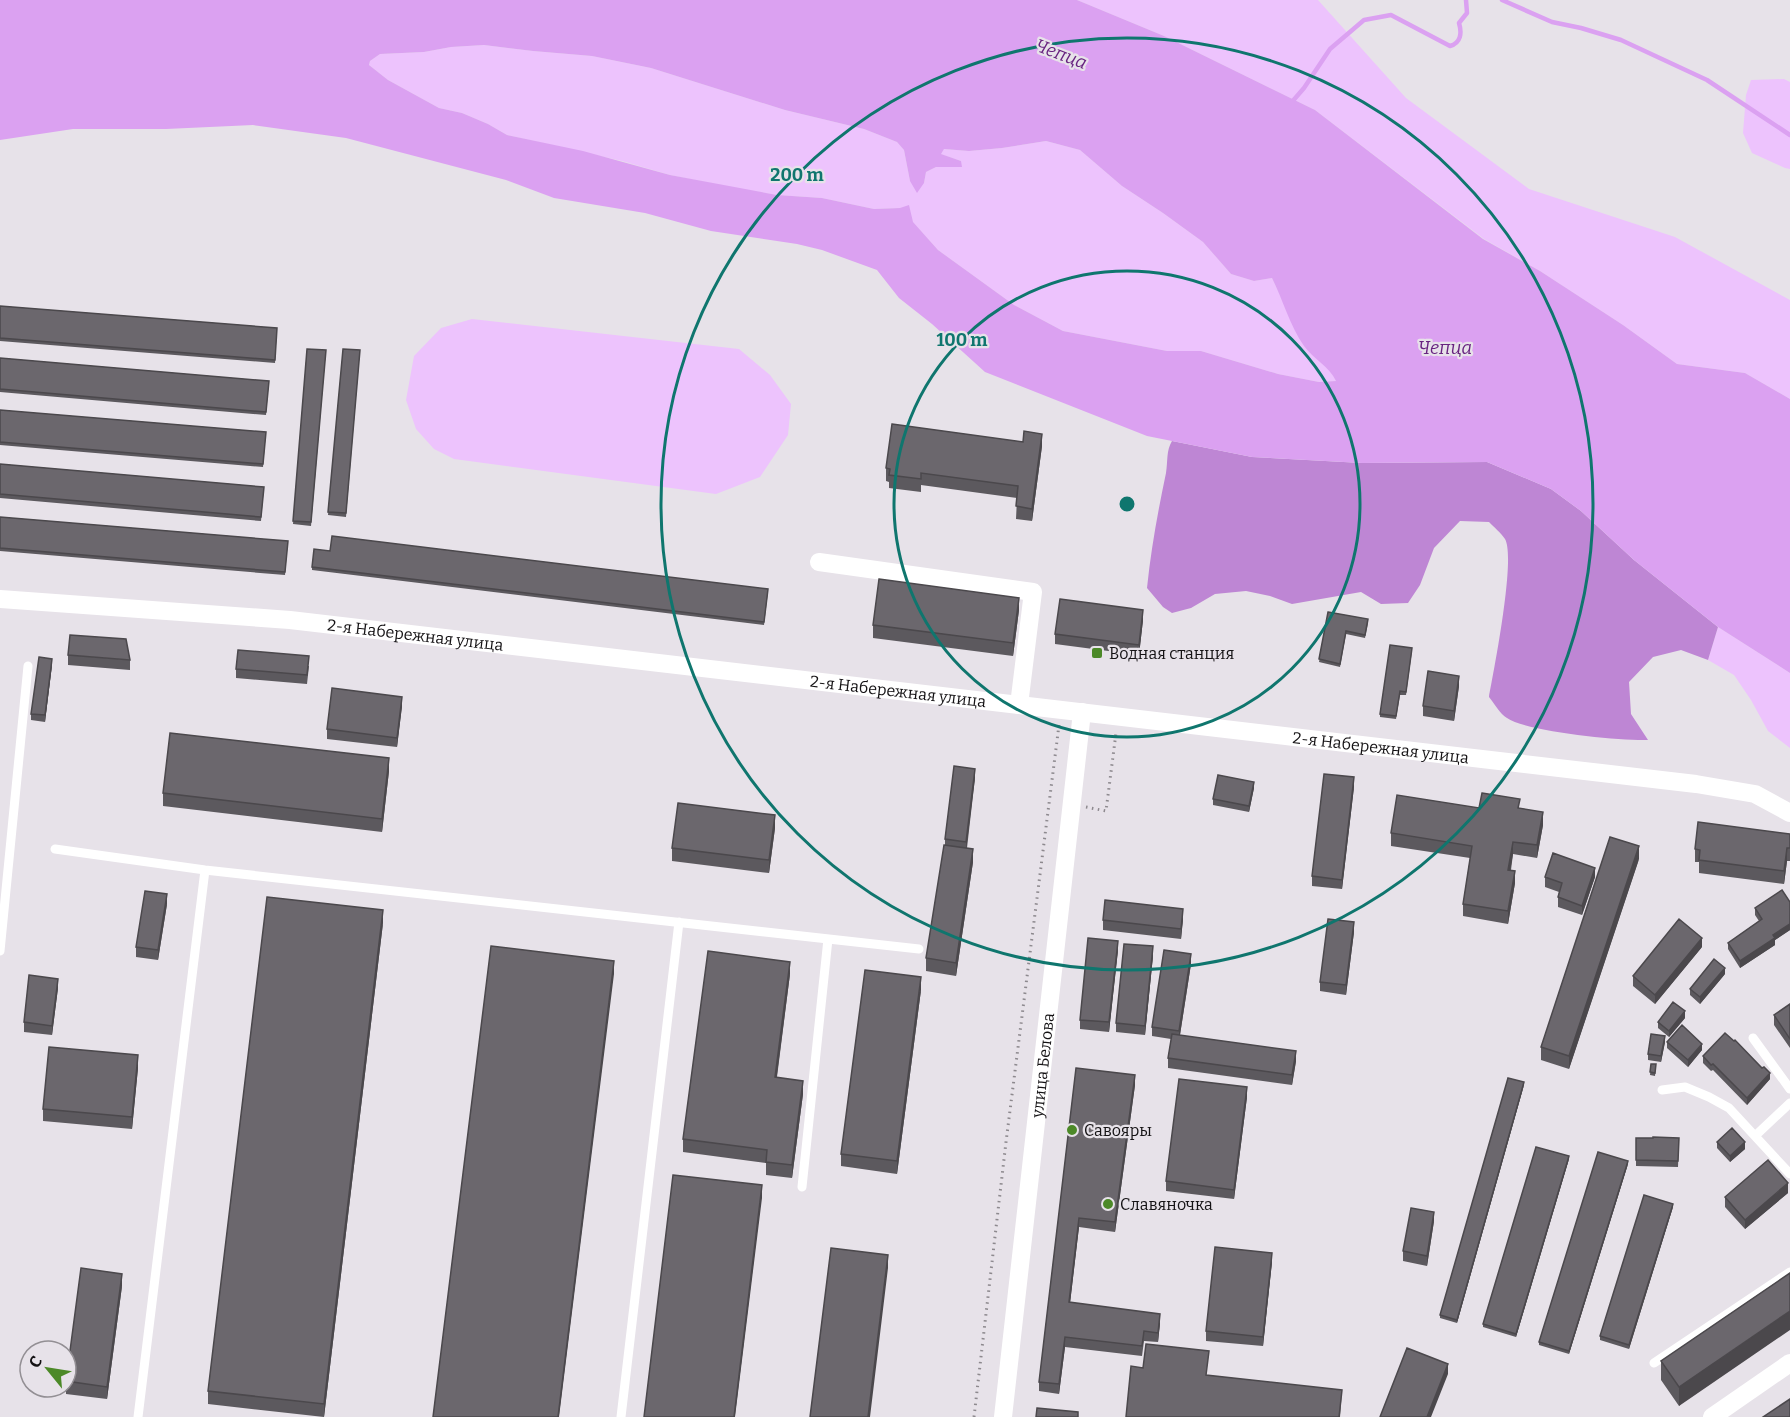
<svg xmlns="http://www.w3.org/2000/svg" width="1790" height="1417" viewBox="0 0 1790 1417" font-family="Bitter,serif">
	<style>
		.green { fill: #edc3fd }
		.forest { fill: #be86d4 }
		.water { fill: #dba1f1; fill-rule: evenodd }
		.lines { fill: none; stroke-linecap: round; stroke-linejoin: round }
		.stream { stroke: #dba1f1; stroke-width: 4.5 }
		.path { stroke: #8d898e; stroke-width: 3; stroke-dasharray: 1.5 4.5; stroke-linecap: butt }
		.lane { stroke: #fff; stroke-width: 9 }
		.street { stroke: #fff; stroke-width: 18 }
		.wall { fill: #5c595e }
		.shaded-wall { fill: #4b484c }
		.building { fill: #6b676d; stroke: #4b484c; stroke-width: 1.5 }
		.ring { fill: none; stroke: #0f766e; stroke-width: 3 }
		.poi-dot { fill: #4c8928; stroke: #e7e2e9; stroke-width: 2 }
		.labels { text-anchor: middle; stroke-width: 4.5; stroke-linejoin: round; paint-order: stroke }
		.street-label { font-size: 16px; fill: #141214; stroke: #e7e2e9 }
		.poi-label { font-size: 16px; fill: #141214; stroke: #e7e2e9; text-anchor: start }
		.water-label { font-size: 18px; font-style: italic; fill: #682380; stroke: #e7e2e9 }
		.centre { fill: #0f766e; stroke: #e7e2e9; stroke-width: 3 }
		.ring-label { font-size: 18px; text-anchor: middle; font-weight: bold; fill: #0f766e; stroke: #e7e2e9; stroke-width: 4.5; stroke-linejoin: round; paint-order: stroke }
	</style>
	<rect width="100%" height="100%" fill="#e7e2e9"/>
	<!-- green -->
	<path class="green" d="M1077,0H1318L1406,98L1529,189L1675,237L1790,300V399L1745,373L1677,364L1623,325L1540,271L1484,239L1315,110L1164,36Z
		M484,45L533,51L592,56L651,68L785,110L864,129L897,142L904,150L910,181L924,183L926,172L936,167L961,161L940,154L944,149L969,151L1002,148L1046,141L1080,150L1122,186L1163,213L1203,242L1231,274L1254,281L1272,278L1305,347L1332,373L1336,381L1319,382L1278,374L1201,351H1167L1063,331L1014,305L938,250L900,208L874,209L822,198L777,195L735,188L670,175L622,161L507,135L488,124L462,113L439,108L388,80L369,65L370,61L380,54L424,52L451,47Z
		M1784,79L1790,82V169L1785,168L1752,153L1743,133L1746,95L1751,80Z
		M472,319L739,349L770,375L791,404L788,435L760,477L716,494L454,459L434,449L416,429L406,400L414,356L441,328Z
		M1718,627L1790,673V748L1768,731L1751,700L1734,675L1708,660Z"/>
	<!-- forest -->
	<path class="forest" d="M1172,441L1252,457L1362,463L1487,462L1551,489L1581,511L1634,560L1718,627L1708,660L1681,650L1653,657L1629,682L1631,714L1648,740C1621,741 1527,732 1507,718C1500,714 1494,703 1489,697C1494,670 1516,558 1505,539C1501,533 1494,527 1489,522L1460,521L1434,548L1420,585L1408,603L1381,604L1361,592L1292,604L1270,596L1246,591L1215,594L1191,608L1172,613L1163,607L1147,588C1151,549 1158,511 1166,473C1168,461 1166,451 1172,441Z"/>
	<!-- water -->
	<path class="water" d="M0,0H1077L1164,36L1315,110L1483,239L1540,271L1623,325L1677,364L1745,373L1790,399V673L1718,627L1634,560L1581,511L1551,489L1487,462L1362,463L1252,457L1147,436L985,372L932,324L899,298L877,270L822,250L797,244L711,231L645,213L554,198L506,180L346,138L253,125L166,129H73L0,140ZM484,45L533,51L592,56L651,68L785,110L864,129L897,142L904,150L910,181L917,193L924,183L926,172L936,167H962L961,161L941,154L944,149L969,151L1002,148L1046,141L1080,150L1122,186L1163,213L1203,242L1231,274L1254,281L1272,278C1283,300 1290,326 1304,346C1313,359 1329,366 1336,381L1319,382L1278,374L1201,351H1167L1063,331L1014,305L938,250L913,222L909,205L900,208L874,209L822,198L777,195L670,175L583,151L507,135L488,124L462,113L439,108L388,80L369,65L370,61L380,54L424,52L451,47Z"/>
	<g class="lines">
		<!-- stream -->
		<path class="stream" d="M1502,0L1552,22L1581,28L1621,40L1707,80L1790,135
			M1291,103L1304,88L1330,49L1364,20L1391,15L1450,46C1461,43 1462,33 1459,23L1467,13L1466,0"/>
		<!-- path -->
		<path class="path" d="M1086,807L1106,811L1116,733
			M974,1417L1006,1142L1059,725"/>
		<!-- lane -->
		<path class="lane" d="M55,849L205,870L919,949
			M0,951L28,666
			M1753,1038L1790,1089
			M1662,1090L1685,1087L1709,1097L1729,1108L1790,1174
			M1755,1136L1790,1103
			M802,1187L828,939
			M1654,1363L1790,1272
			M138,1417L205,870
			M621,1417L679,922"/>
		<!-- street -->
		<g class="street">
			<path d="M819,562L1033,592L1019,705"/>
			<path id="s1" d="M0,599L290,620L1696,784L1755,794L1790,813"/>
			<path id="s2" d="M1003,1417L1082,712"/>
			<path d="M1712,1417L1790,1363"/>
		</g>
	</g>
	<!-- wall -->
	<path class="wall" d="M0,306L277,328L275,363L0,341Z
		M307,349L326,350L311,526L293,524Z
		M343,349L360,350L346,517L328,515Z
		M0,358L269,381L266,415L0,392Z
		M0,410L266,432L263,467L0,445Z
		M1042,446L1032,521L1016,519L1017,498L921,485V492L889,488V482L886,481V468Z
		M0,464L264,487L261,521L0,498Z
		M0,517L288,541L285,575L0,551Z
		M330,551L768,592L764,625L312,570V567Z
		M1019,610L1013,656L873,638V625Z
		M1328,612L1368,623L1365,638L1346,634L1340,667L1319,662Z
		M1143,620L1139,655L1055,644V634Z
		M1412,651L1406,695H1400L1396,719L1380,717V714Z
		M68,655L130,660V670L68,665Z
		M52,665L45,722L31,720V714Z
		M309,666L307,684L236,678V669Z
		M1459,686L1454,721L1423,716V706Z
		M402,706L397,747L327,739V729Z
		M389,771L382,832L163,806V793Z
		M975,778L967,848L973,862L956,976L926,971V958L945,845V839Z
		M1354,787L1342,889L1312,886V876Z
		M1254,788L1249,812L1213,805V799Z
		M1479,808H1520L1543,825L1537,858L1513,854L1511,870L1515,883L1508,924L1463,916V904L1470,858L1391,846V833Z
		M775,828L769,873L672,861V848Z
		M1790,834V861H1787L1784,884L1699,873V862H1695V849Z
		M1639,859L1569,1069L1541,1060V1047Z
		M1545,877H1595L1582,915L1558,907V897L1559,892L1545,887Z
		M1790,902V930L1775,940V945L1740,968L1728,949V943L1759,921L1755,915V908Z
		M167,904L158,960L136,957V947Z
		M1183,919L1181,939L1103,930V920Z
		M383,923L324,1417L208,1404V1391Z
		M1354,932L1346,995L1320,991V982Z
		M1702,947L1655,1004L1633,986V976Z
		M1118,950L1109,1032L1080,1029V1020Z
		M1153,956L1145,1035L1116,1032V1023Z
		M1191,964L1180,1035L1296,1061L1292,1085L1168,1068V1058L1171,1039L1152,1036V1027Z
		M790,974L777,1077L803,1094L792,1178L766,1175V1163L683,1152V1139Z
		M1725,974L1700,1004L1690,995V989Z
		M58,988L52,1035L24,1032V1022Z
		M921,990L897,1174L841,1166V1154Z
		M1790,1004V1048L1774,1025V1015Z
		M1685,1018L1669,1037L1658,1028V1022Z
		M1665,1042L1661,1062L1648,1060V1054Z
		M1667,1042L1702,1050L1688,1067L1667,1048Z
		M1703,1056L1762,1068L1770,1079L1747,1105L1713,1070L1711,1071L1703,1063Z
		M1651,1064H1656L1655,1076L1650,1075Z
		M138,1068L132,1129L43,1121V1109Z
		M1076,1068L1135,1085L1115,1232L1079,1227L1070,1303L1160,1323L1158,1342L1144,1341L1142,1356L1065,1347L1059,1394L1039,1391V1382Z
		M1524,1085L1457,1323L1440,1318V1315Z
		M1247,1097L1234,1199L1166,1191V1181Z
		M1636,1138H1679L1678,1167L1636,1166Z
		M1717,1142L1745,1149L1730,1162L1717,1148Z
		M1569,1159L1516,1337L1483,1327V1324Z
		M1628,1164L1569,1354L1539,1345V1342Z
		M1788,1193L1745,1229L1725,1207V1197Z
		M1673,1207L1629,1349L1600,1340V1336Z
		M1434,1221L1427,1266L1403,1261V1251Z
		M1272,1262L1263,1346L1206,1341V1331Z
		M1790,1273L1679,1406L1661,1380V1361Z
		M122,1286L107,1399L66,1394V1379Z"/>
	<!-- shaded-wall -->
	<path class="shaded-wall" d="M1042,434V446L1032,521V509Z
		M1019,598V610L1013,656V643Z
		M1143,610V620L1139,655V645Z
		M52,659V665L45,722V715Z
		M1459,676V686L1454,721V711Z
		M402,697V706L397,747V738Z
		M389,758V771L382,832V819Z
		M975,769V778L966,851V842Z
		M1354,777V787L1342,889V880Z
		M1254,782V788L1249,812V806Z
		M1543,812V825L1537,858V845Z
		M775,815V828L769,873V860Z
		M1513,842V854L1508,883V870Z
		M1639,846V859L1569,1069V1056Z
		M1787,848V861L1784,884V871Z
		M973,849V862L956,976V963Z
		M1595,868V877L1582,915V906Z
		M1515,871V883L1508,924V911Z
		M167,894V904L158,960V950Z
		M1183,909V919L1181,939V929Z
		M383,910V923L324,1417V1404Z
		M1354,922V932L1346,995V985Z
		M1790,924V930L1775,940V945L1740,968V961L1773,935Z
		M1702,938V947L1655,1004V995Z
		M1118,941V950L1109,1032V1022Z
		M1153,946V956L1145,1035V1026Z
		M1191,954V964L1179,1041V1031Z
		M614,961V974L559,1417H558Z
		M790,962V974L775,1090V1077Z
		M1725,968V974L1700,1004V997Z
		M921,977V990L897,1174V1161Z
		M58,979V988L52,1035V1026Z
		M1685,1011V1018L1669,1037V1031Z
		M1665,1036V1042L1661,1062V1056Z
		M1702,1044V1050L1688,1067V1060Z
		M1296,1051V1061L1292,1085V1075Z
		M138,1055V1068L132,1129V1117Z
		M1770,1073V1079L1747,1105V1098Z
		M1135,1075V1085L1115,1232V1222Z
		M803,1081V1094L792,1178V1165Z
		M1524,1082V1085L1457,1323V1320Z
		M1247,1087V1097L1234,1199V1190Z
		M1745,1142V1149L1730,1162V1156Z
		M1569,1156V1159L1516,1337V1334Z
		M1628,1161V1164L1569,1354V1351Z
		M1788,1183V1193L1745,1229V1220Z
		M762,1185V1198L735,1417H734Z
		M1673,1204V1207L1629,1349V1345Z
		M1434,1212V1221L1427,1266V1256Z
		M1079,1218V1227L1069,1312V1302Z
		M1272,1253V1262L1263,1346V1337Z
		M888,1255V1268L870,1417H868Z
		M122,1274V1286L107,1399V1387Z
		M1790,1311V1330L1679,1406V1387Z
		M1160,1314V1323L1158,1342V1333Z
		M1065,1337V1347L1059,1394V1384Z
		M1448,1364V1374L1431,1417H1427Z
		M1342,1390L1340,1417H1339Z"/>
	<!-- building -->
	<path class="building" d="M0,306L277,328L275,360L0,338Z
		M307,349L326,350L311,522L293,521Z
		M343,349L360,350L346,513L328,512Z
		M0,358L269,381L266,412L0,389Z
		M0,410L266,432L263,464L0,442Z
		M892,424L1023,442L1024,431L1042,434L1032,509L1016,506L1018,486L921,473V479L889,475L890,469L886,468Z
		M0,464L264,487L261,517L0,494Z
		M0,517L288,541L285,572L0,548Z
		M332,536L768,589L764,622L312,567L314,549L330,551Z
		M879,579L1019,598L1013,643L873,625Z
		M1060,599L1143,610L1139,645L1055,634Z
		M1328,612L1368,619L1365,635L1346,631L1340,664L1319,659Z
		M70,635L126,639L130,660L68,655Z
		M1390,645L1412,648L1406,692L1400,691L1396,716L1380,714Z
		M238,650L309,656L307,675L236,669Z
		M39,657L52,659L45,715L31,714Z
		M1428,671L1459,676L1454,711L1423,706Z
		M332,688L402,697L397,738L327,729Z
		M170,733L389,758L382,819L163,793Z
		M954,766L975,769L966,842L945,839Z
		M1324,774L1354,777L1342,880L1312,876Z
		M1218,775L1254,782L1249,806L1213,799Z
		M1482,793L1520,799L1518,808L1543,812L1537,845L1513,842L1508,870L1515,871L1508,911L1463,904L1472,846L1391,833L1397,795L1479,808Z
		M678,803L775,815L769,860L672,848Z
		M1698,822L1790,834V848H1787L1784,871L1699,860L1700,850L1695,849Z
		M1610,837L1639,846L1569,1056L1541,1047Z
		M944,845L973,849L956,963L926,958Z
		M1553,853L1595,868L1582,906L1558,897L1562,883L1545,877Z
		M1782,890L1790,902V924L1773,935L1775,938L1740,961L1728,943L1762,919L1755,908Z
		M145,891L167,894L158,950L136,947Z
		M267,897L383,910L324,1404L208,1391Z
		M1105,900L1183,909L1181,929L1103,920Z
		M1328,919L1354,922L1346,985L1320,982Z
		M1679,919L1702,938L1655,995L1633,976Z
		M1088,938L1118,941L1109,1022L1080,1020Z
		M1124,944L1153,946L1145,1026L1116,1023Z
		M491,946L614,961L558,1417H433Z
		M1164,950L1191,954L1179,1031L1152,1027Z
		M708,951L790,962L775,1077L803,1081L792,1165L766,1162L767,1150L683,1139Z
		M1714,959L1725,968L1700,997L1690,989Z
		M865,970L921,977L897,1161L841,1154Z
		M29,975L58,979L52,1026L24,1022Z
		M1673,1002L1685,1011L1669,1031L1658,1022Z
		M1790,1004V1039L1774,1015Z
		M1682,1025L1702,1044L1688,1060L1667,1042Z
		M1725,1033L1734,1041L1735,1040L1762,1068L1764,1067L1770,1073L1747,1098L1713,1064L1711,1065L1703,1056Z
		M1172,1034L1296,1051L1292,1075L1168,1058Z
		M1651,1034L1665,1036L1661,1056L1648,1054Z
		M49,1047L138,1055L132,1117L43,1109Z
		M1651,1064H1656L1655,1073L1650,1072Z
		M1076,1068L1135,1075L1115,1222L1079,1218L1069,1302L1160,1314L1158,1333L1144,1331L1142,1346L1065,1337L1059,1384L1039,1382Z
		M1508,1078L1524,1082L1457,1320L1440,1315Z
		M1179,1079L1247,1087L1234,1190L1166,1181Z
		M1732,1128L1745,1142L1730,1156L1717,1142Z
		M1653,1137L1679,1138L1678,1161L1636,1160V1138H1653Z
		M1536,1147L1569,1156L1516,1334L1483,1324Z
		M1598,1152L1628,1161L1569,1351L1539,1342Z
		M1768,1160L1788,1183L1745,1220L1725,1197Z
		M673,1175L762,1185L734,1417H644Z
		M1644,1195L1673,1204L1629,1345L1600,1336Z
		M1411,1208L1434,1212L1427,1256L1403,1251Z
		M1215,1247L1272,1253L1263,1337L1206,1331Z
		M831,1248L888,1255L868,1417H810Z
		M81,1268L122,1274L107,1387L66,1381Z
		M1790,1273V1311L1679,1387L1661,1361Z
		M1146,1344L1209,1351L1206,1375L1342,1390L1339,1417H1126L1131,1366L1143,1368Z
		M1407,1348L1448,1364L1427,1417H1380Z
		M1790,1399V1417H1763Z
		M1037,1408L1078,1412V1417H1036Z"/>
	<!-- distance rings -->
	<g class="ring">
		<circle cx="1127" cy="504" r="233"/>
		<circle cx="1127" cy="504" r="466"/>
	</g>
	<!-- markers -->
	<g class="poi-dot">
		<rect x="1091" y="647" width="12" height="12" rx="3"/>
		<circle cx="1072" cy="1130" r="6"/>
		<circle cx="1108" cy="1204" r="6"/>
	</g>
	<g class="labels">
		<!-- street labels -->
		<g class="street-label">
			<text dy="6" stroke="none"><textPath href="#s1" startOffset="417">2-я Набережная улица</textPath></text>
			<text dy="6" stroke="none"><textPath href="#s1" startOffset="903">2-я Набережная улица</textPath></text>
			<text dy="6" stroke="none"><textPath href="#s1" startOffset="1389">2-я Набережная улица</textPath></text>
			<text dy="6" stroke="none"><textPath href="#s2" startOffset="354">улица Белова</textPath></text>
		</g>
		<!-- poi labels -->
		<g class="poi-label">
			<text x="1109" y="659">Водная станция</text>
			<text x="1084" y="1136">Савояры</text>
			<text x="1120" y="1210">Славяночка</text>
		</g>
		<!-- water labels -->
		<g class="water-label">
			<text transform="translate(1061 54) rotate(21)" y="6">Чепца</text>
			<text x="1445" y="354">Чепца</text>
		</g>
	</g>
	<circle cx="1127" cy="504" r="9" class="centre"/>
	<g class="ring-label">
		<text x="797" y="181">200 m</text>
		<text x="962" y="346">100 m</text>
	</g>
	<!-- north arrow -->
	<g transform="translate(48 1369) rotate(300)"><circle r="28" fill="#e7e2e9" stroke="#938f94" stroke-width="1.5"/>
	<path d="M0-4.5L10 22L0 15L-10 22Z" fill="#4c8928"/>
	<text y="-9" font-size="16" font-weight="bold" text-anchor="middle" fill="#141214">С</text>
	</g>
</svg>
